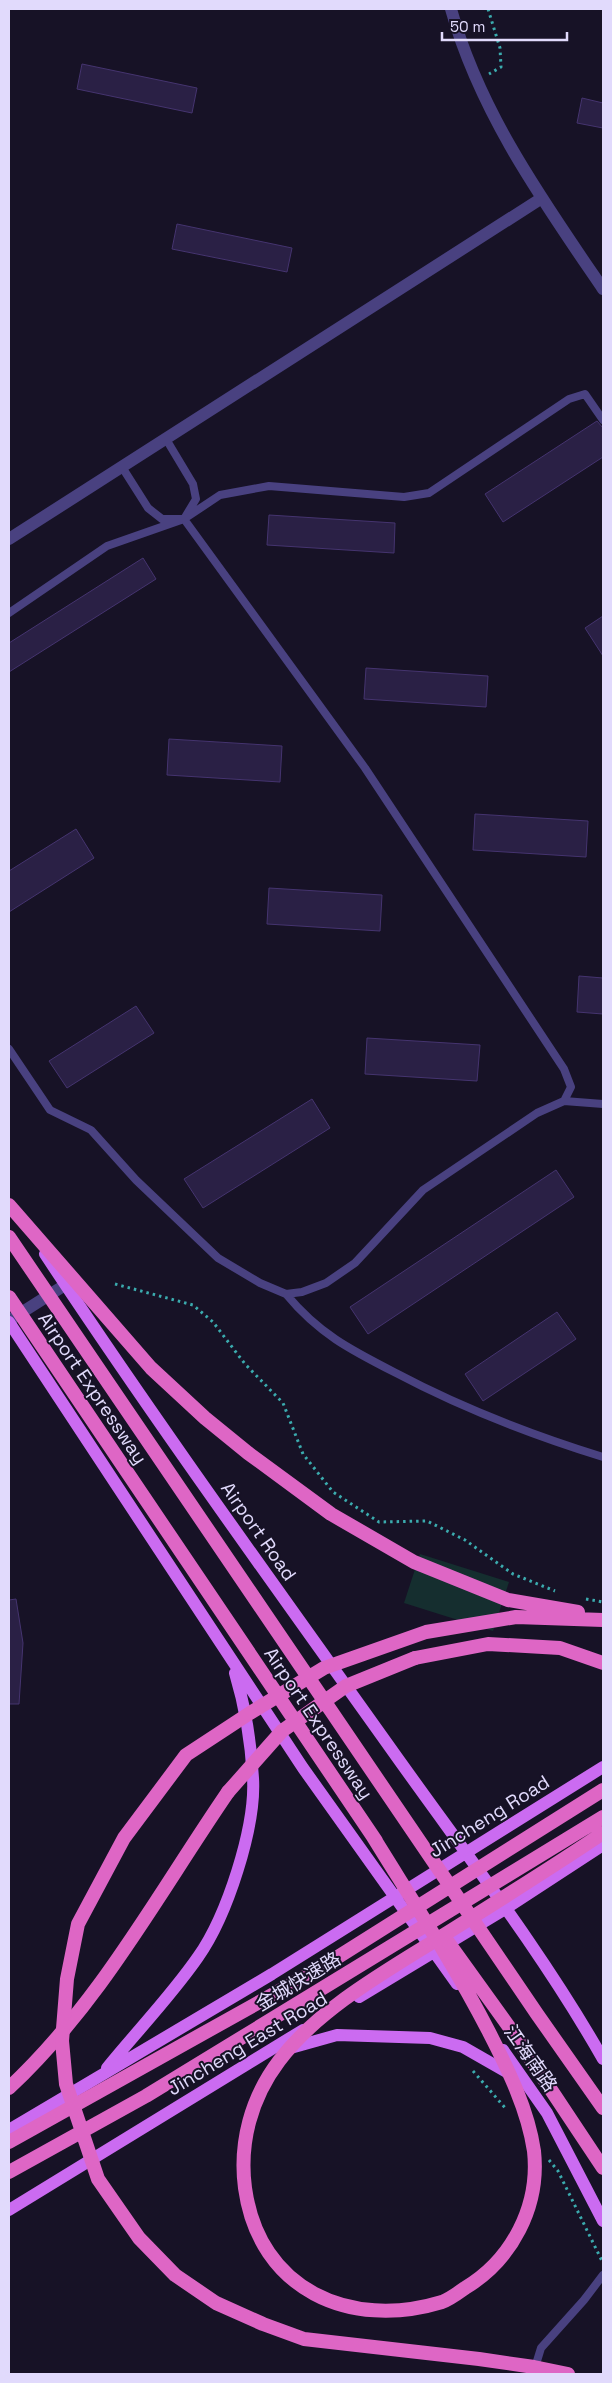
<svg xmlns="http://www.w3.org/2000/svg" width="612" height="2383" viewBox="0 0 612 2383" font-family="'Space Grotesk','Noto Sans SC',sans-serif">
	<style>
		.green { fill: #152e2f }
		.building { fill: #2a2045; stroke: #45346f }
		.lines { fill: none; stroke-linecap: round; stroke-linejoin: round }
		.path { stroke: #3babae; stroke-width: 3; stroke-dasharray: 2.5 4; stroke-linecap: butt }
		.service { stroke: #494180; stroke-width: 8 }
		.minor { stroke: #494180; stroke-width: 12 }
		.tertiary { stroke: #494180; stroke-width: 12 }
		.primary { stroke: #cb6bf1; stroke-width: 12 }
		.trunk { stroke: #de66c5; stroke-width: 14 }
		.trunk-bridge { stroke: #de66c5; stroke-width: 14 }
		.labels { text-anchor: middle; stroke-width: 4; stroke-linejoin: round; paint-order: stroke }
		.street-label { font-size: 19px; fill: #e1dafc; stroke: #171226 }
	</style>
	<rect width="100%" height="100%" fill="#171226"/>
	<!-- green -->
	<path class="green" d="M420,1554L509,1582L493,1631L404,1603Z"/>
	<!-- building -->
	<path class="building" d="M82,64L197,88L192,113L77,89Z
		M582,98L603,103V128L577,123Z
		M177,224L292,248L287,272L172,249Z
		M597,421L603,428V457L503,522L485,494Z
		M269,515L395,523L394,553L267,545Z
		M143,558L156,579L9,672V643Z
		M603,616V656L585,628Z
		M366,668L488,676L486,707L364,699Z
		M169,739L282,746L280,782L167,775Z
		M475,814L588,821L586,857L473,850Z
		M76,829L94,858L9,912V871Z
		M269,888L382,895L380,931L267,924Z
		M579,976L603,978V1014L577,1012Z
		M136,1006L154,1033L67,1088L49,1061Z
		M367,1038L480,1045L477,1081L365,1074Z
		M312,1099L330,1128L203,1208L184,1179Z
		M556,1170L574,1197L368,1334L350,1307Z
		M557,1312L576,1339L483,1401L465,1374Z
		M16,1599L23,1643L19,1704H9V1600Z"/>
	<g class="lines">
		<!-- path -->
		<path class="path" d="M488,9L500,48L501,67L489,74
			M115,1284L193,1305L213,1322L245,1364L283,1403L303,1454L333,1492L379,1522L427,1521L465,1540L513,1574L555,1591
			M586,1599L603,1602
			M473,2071L507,2110
			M549,2160L558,2171L603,2263"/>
		<!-- service -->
		<path class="service" d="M122,467L148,508L162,519H184L196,499L193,484L166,439
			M184,519L365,768L564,1069L571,1087L564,1101
			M9,613L107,546L184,519L220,495L269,486L404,497L429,493L569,399L585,394L603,420
			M9,1049L50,1110L91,1130L136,1180L218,1258L260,1283L286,1294L302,1292L326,1283L355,1263L423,1190L537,1113L564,1101L603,1104
			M286,1294C319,1334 351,1350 396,1373C462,1408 532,1435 603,1457
			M533,2374L541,2348L584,2300L603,2275"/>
		<!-- minor -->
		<path class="minor" d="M13,1318L65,1285"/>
		<!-- tertiary -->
		<path class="tertiary" d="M451,9C480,113 543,201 603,289
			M9,539L542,198"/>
		<!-- primary -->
		<path class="primary" d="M45,1254C160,1428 283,1597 404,1767C472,1862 545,1957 603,2059
			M9,1322L303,1768L457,1984
			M359,1997L505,1909L603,1845
			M287,2049L337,2035L430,2038L463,2047L512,2075
			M503,2050L547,2113L603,2221
			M107,2068C137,2031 171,1996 198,1957C227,1916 256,1827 253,1778C251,1743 245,1706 235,1673
			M9,2130L272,1974L603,1767
			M9,2210L303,2030"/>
		<!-- trunk -->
		<path class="trunk" d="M415,1658L488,1644L560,1648L603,1663
			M9,2088C100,2003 158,1894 228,1792"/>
		<!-- trunk-bridge -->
		<path class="trunk-bridge" d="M9,1205L151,1368L205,1418L248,1453L331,1514L414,1562L508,1600L578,1612
			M9,1237L537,2014L603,2108
			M9,1297L376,1841
			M228,1792L282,1731L346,1686L415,1658
			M372,1835C412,1900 454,1964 489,2032C508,2069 528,2110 534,2151C540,2206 512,2260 465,2288C458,2293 450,2299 442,2302C350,2330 259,2290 245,2188C239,2143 251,2098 279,2061C319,2008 388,1970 444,1935C498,1901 551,1868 603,1833
			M448,1942L512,2031L603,2168
			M9,2142L322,1967L603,1790
			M9,2172L146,2096L603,1817
			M568,2374L534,2367L479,2359L304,2339L263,2324L216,2303L175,2275L139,2238L98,2179L66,2084L62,2041L67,1979L78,1924L124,1838L186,1755L250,1713L324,1668L426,1632L516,1617L603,1620"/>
	</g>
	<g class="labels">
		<!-- street labels -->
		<g class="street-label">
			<text transform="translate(93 1388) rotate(56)" y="7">Airport Expressway</text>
			<text transform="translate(259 1531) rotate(55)" y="7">Airport Road</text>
			<text transform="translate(319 1723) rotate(56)" y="7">Airport Expressway</text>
			<text transform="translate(489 1816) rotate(-32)" y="7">Jincheng Road</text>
			<text transform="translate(298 1981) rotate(-31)" y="7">金城快速路</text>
			<text transform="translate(247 2043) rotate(-31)" y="7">Jincheng East Road</text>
			<text transform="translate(531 2058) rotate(55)" y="7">江海南路</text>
		</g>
	</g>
	<!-- border -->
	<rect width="612" height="2383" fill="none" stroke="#e1dafc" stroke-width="20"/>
	<!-- scale -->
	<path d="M442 32v8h125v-8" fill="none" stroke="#e1dafc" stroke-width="2.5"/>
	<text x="450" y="32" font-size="15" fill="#e1dafc" stroke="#171226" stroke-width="4" paint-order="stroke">50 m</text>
</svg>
